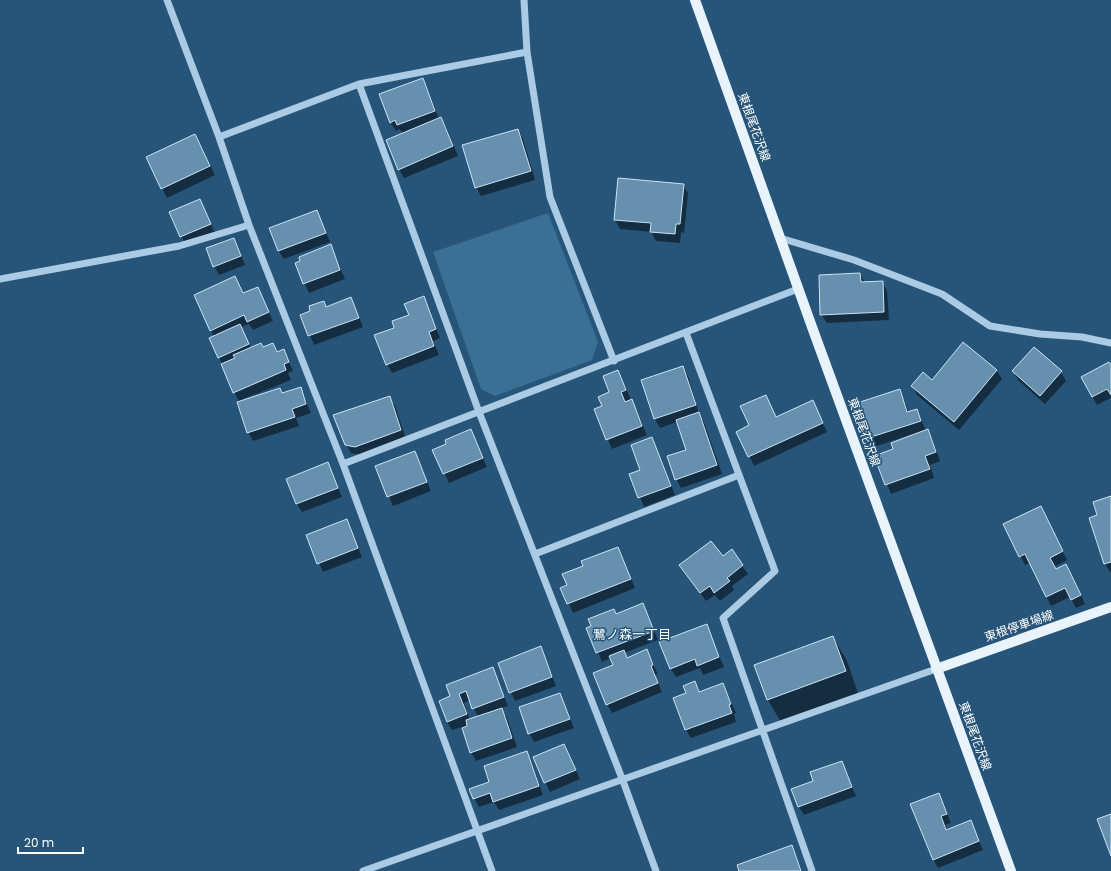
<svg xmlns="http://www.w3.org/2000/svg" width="1111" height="871" viewBox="0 0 1111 871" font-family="Poppins,'Noto Sans JP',sans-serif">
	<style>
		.green { fill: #3a6f96 }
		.shadow { fill: #0007; fill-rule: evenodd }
		.building { fill: #6790af; stroke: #cce3f3 }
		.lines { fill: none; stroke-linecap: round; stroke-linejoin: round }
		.minor { stroke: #aacbe3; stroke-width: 7 }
		.major { stroke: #e9f3fc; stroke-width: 10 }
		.labels { text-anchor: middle; stroke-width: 3; stroke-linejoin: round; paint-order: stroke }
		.street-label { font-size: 12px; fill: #fff; stroke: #275579 }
		.neighbourhood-label { font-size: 13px; fill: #fff; stroke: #275579 }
	</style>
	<rect width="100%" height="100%" fill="#275579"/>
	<!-- green -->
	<path class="green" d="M548,213L598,342L592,360L495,396L481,389L433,252Z"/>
	<!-- shadow -->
	<path class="shadow" d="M423,79L439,119L441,118L446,127L458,156L404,178L399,169L403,134L400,129L396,131L390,122Z
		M518,130L523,139L535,180L481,196L476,187Z
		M195,136L215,175L167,198L147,158Z
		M683,185L688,193L684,233L681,232L680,243L656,241L651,232L620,229L615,220Z
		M200,200L215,233L186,245L181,236Z
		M317,211L330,242L284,259L278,250Z
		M234,239L245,265L219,275L214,266Z
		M330,246L345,279L309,293L296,264Z
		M860,274L865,283L882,282L887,291L889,320L827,323L821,314Z
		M235,278L243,294L257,288L273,321L253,330L249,324L241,327L251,348H263L277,353L283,350L293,371L288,373L291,380L243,399V401L280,389L283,394L300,388L311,413L296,418L299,426L253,441L248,432L239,402L219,357L214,336L210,330Z
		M351,298L363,327L314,345L302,315Z
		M423,298L440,338L433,341L439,355L392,373L387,364L395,328L410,315Z
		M683,367L688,376L699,414L704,422L722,474L681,488L676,479L687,450L677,422L660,428L655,419L642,381Z
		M1111,367V398L1097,405L1082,377Z
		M618,371L647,435L612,449L595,409L603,407L611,393Z
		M997,371L1002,379L959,430L917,395L912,386L932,381Z
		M1013,371L1061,372L1066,381L1045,404L1018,380Z
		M900,390L909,413L917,410L926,431L927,430L932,439L940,461L930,465L934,478L891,494L876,456L895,449L912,436V434L874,447L869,438L858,404Z
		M389,397L395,406L406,439L361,455L351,453L346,444Z
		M812,401L827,432L754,466L738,432L776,418Z
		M470,430L487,467L449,483L434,450L448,444Z
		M652,438L675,495L644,507L631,475L642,471Z
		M414,452L431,491L393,506L377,467Z
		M327,464L342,497L302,512L297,504Z
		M1111,497V572H1110L1105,564L1090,519L1098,516Z
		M1045,516L1067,560L1054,567L1056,570L1071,574L1085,604L1076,608L1070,597L1051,606L1030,563L1025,565L1005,524Z
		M347,521L362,557L323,572L308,536Z
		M618,548L635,588L573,613L562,588L568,586L584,567Z
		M731,551L748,574L732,586L734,590L720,601L715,595L706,601L686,574L722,558Z
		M643,604L658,640L624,653L627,659L646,651L658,674L655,675L662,692L612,713L607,704L614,665L611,658L602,662L588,628L614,610L617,615Z
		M706,625L724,667L703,675L700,668L676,677L671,669Z
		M833,637L847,661L859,696L782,724L768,700L755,666Z
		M540,648L556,686L515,701L499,663Z
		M492,668L508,706L501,708L507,718L517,747L476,761L471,752L462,727L452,730L447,722L451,697ZM470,700L478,717L470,720L464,703Z
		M695,683L700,692L723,684L736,713L734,714L736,722L691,738L686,730Z
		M560,694L574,728L534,742L529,733Z
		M564,745L580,779L550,792L534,758Z
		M526,752L531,761L543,795L499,810L494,802L479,807L474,798Z
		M841,762L856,796L804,815L799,807Z
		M938,794L951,823L945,825L947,831L970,822L983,850L938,868L933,859Z
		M792,846L802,871H740Z"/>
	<!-- building -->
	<path class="building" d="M423,78L435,111L397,125L395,120L390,123L379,94Z
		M441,117L453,146L398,170L386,140Z
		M518,129L531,171L475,188L462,145Z
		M195,134L210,166L161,189L146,157Z
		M618,178L684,184L680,224H676L675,234L650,232L651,223L614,220Z
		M200,199L211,224L180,237L169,212Z
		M317,210L326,233L278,251L269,228Z
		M234,238L241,256L213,267L206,248Z
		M331,244L340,270L303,284L295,263L300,261L299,257Z
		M860,273L861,282L883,281L884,312L820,315L819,275Z
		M235,276L243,293L258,287L269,312L247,322L244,315L210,331L194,295Z
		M424,296L436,329L429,332L434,346L386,365L374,335L394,328L392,321L409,315L404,304Z
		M351,297L359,318L308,336L300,315L310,311L309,306L324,301L326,307Z
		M240,324L249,344L218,358L209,338Z
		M963,342L997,370L954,422L911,386L923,372L932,380Z
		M261,343L263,347L273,343L277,352L284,349L289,362L284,364L286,370L233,393L221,364L235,358L233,355Z
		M1034,347L1062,371L1040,396L1012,371Z
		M1109,362L1111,365V395L1107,389L1092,397L1081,377Z
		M683,366L696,405L654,419L641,380Z
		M618,370L626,390L621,392L625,402L632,399L642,426L606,440L594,409L602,406L598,397L609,392L603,376Z
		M301,387L306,404L292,409L295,417L247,433L237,402L280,388L282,393Z
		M900,389L907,412L917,409L921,421L868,438L857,403Z
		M766,395L776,417L813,400L823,423L748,457L736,432L749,425L740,406Z
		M390,396L401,430L355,447L345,445L333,415Z
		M699,412L717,465L675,480L667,456L686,450L676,420Z
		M471,429L483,458L443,474L432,450L446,444L445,440Z
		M928,429L936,452L925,456L930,469L885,485L874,456L893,449L891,443Z
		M652,437L671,486L638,498L629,474L640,470L631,445Z
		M415,451L427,482L387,497L375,466Z
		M328,462L338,488L296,504L286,479Z
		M1111,496V562L1104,564L1089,518L1097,515L1093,502Z
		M1041,506L1063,551L1050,558L1056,569L1066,564L1081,595L1071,600L1065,588L1046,597L1025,554L1019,557L1003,524Z
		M347,519L358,548L317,564L306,535Z
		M711,541L723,556L732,549L743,565L727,578L730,581L714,593L710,586L700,593L679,565Z
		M618,547L631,579L567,604L560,588L567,585L562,574L583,566L581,561Z
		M643,603L654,631L596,653L586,628L591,626L588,619L614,609L616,614Z
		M707,624L719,657L697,666L695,659L670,669L659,642Z
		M833,636L846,671L767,700L754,665Z
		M541,646L552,677L509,693L498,663Z
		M647,649L653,665L651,666L658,683L606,705L593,673L613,665L609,656L624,650L627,658Z
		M493,667L504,697L472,709L466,691L459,694L467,714L447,722L439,701L450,696L446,685Z
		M695,681L699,692L723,683L731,704L729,705L732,713L685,730L673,698L686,693L683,686Z
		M560,693L570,719L528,734L519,707Z
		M502,708L512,738L470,753L462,728L467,726L466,720Z
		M564,744L576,770L544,783L533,757Z
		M527,751L539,786L493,802L490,793L473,799L469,789L489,782L484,766Z
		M842,761L852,787L798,807L791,789L813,781L810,772Z
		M939,793L947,814L941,816L946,830L971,820L979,841L933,860L910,804Z
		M1111,814V856L1097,819Z
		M792,845L801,871H739L737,865Z"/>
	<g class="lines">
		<!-- minor -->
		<path class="minor" d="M167,0L219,137L249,225L343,464L492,871
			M524,0L527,52
			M359,84L479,412L623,781L656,871
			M219,137L359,84L527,52L550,197L614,361
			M780,238L854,260L942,294L990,326L1040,334L1082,337L1111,343
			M0,279L179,246L249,225
			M686,333L775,571L723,618L812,871
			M343,464L798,289
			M535,554L739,475
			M363,871L936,669"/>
		<!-- major -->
		<path class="major" d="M695,0L812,327L1011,871
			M936,669L1111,607"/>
	</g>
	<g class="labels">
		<!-- street labels -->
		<g class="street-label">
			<text transform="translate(754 127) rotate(70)" y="4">東根尾花沢線</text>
			<text transform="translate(864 432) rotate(70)" y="4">東根尾花沢線</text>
			<text transform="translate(1019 626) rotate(-19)" y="4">東根停車場線</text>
			<text transform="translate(975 736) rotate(70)" y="4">東根尾花沢線</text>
		</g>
		<!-- neighbourhood labels -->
		<g class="neighbourhood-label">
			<text x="632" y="639">鷺ノ森一丁目</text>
		</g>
	</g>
	<!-- scale -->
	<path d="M18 847v6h65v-6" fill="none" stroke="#ffffff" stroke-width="2"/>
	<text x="24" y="847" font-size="12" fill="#ffffff" stroke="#275579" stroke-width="3" paint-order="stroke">20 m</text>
</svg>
